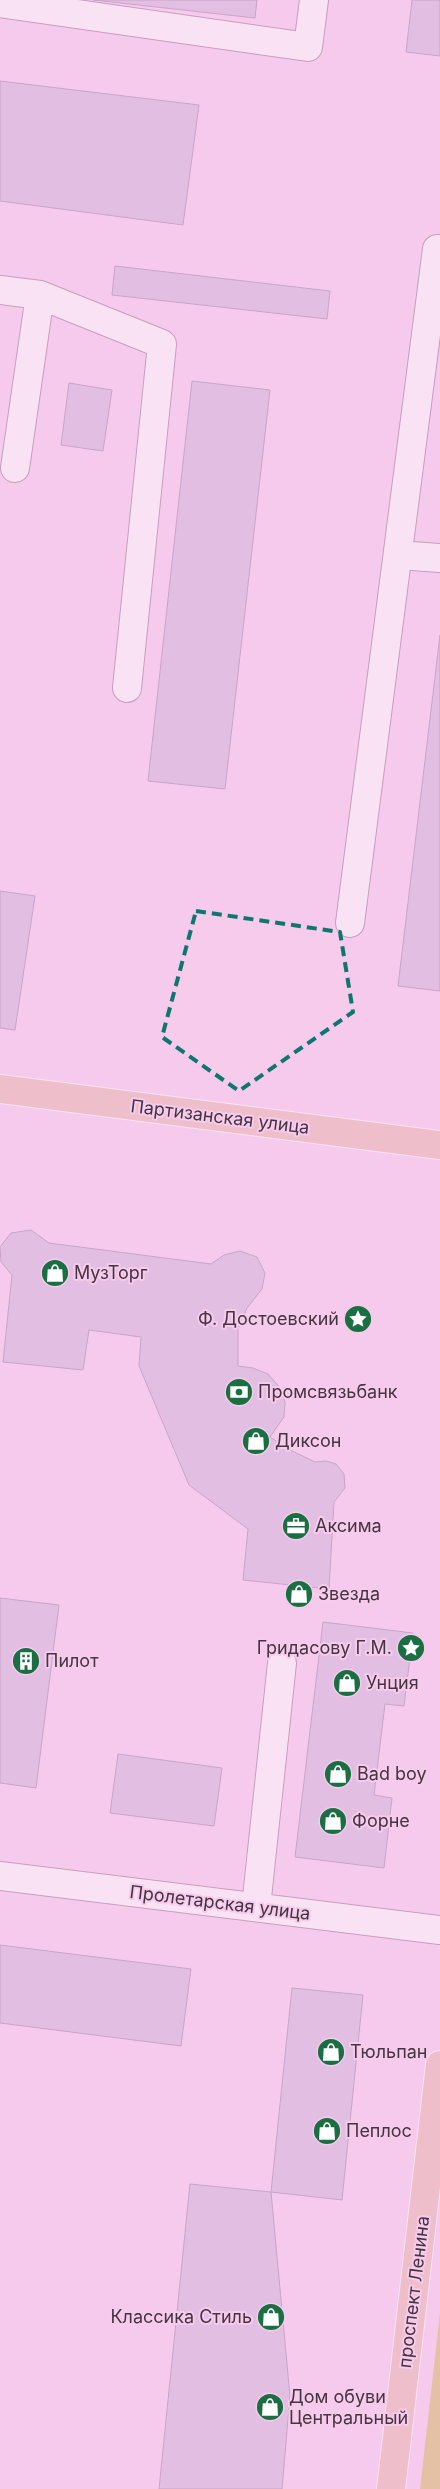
<svg xmlns="http://www.w3.org/2000/svg" width="440" height="2489" viewBox="0 0 440 2489" font-family="Inter,sans-serif">
	<style>
		.green { fill: #cfb54c }
		.building { fill: #cbafd8; stroke: #92779e }
		.lines { fill: none; stroke-linecap: round; stroke-linejoin: round }
		.minor-casing { stroke: #8e6885; stroke-width: 30 }
		.major-casing { stroke: #fff; stroke-width: 30 }
		.minor { stroke: #fff; stroke-width: 28 }
		.major { stroke: #e6b0a2; stroke-width: 28 }
		.marked { fill: none; stroke: #0f766e; stroke-width: 4; stroke-dasharray: 10 6; stroke-linejoin: round }
		.labels { text-anchor: middle; stroke-width: 4; stroke-linejoin: round; paint-order: stroke }
		.street-label { font-size: 18px; fill: #453441; stroke: #f6cbec }
		.poi-label { font-size: 18px; fill: #453441; stroke: #f6cbec; text-anchor: start }
	</style>
	<rect width="100%" height="100%" fill="#f6cbec"/>
	<!-- green -->
	<path class="green" d="M440,2313V2489H420Z"/>
	<!-- building -->
	<path class="building" d="M93,0H257L255,18Z
		M412,0H440V56L406,52Z
		M0,81L199,105L183,225L0,201Z
		M115,266L330,291L327,319L112,295Z
		M192,381L270,390L225,789L148,781Z
		M69,383L112,390L103,451L61,445Z
		M440,635V991L398,986Z
		M0,891L35,896L15,1030L0,1028Z
		M31,1230L49,1243L211,1264L224,1255L240,1251L257,1257L265,1273L262,1289L247,1308L238,1328V1366L253,1368L268,1374L281,1389L285,1402L284,1417L270,1437L290,1450L315,1462L326,1461L336,1464L344,1474L345,1488L334,1502L329,1589L243,1580L248,1529L189,1485L139,1366L141,1337L89,1330L83,1370L3,1362L12,1275L1,1262L0,1247L11,1233Z
		M0,1598L59,1605L36,1788L0,1783Z
		M323,1622L413,1633L404,1706L385,1704L374,1795L392,1798L384,1868L295,1857Z
		M118,1754L222,1768L214,1826L110,1813Z
		M0,1945L191,1969L181,2046L0,2023Z
		M292,1988L363,1995L342,2200L271,2192Z
		M190,2184L271,2192L290,2396L282,2489H159Z"/>
	<g class="lines">
		<defs>
			<path id="minor" d="M0,3L308,47L314,0
				M0,290L40,295L162,344L127,688
				M15,468L40,295
				M398,555L440,558
				M350,923L437,249
				M0,1876L440,1930
				M256,1907L282,1663"/>
			<path id="major" d="M0,1089L440,1145
				M391,2489L440,2065"/>
		</defs>
		<!-- minor casing -->
		<use href="#minor" class="minor-casing"/>
		<!-- major casing -->
		<use href="#major" class="major-casing"/>
		<!-- minor -->
		<use href="#minor" class="minor"/>
		<!-- major -->
		<use href="#major" class="major"/>
	</g>
	<!-- marked area -->
	<path d="M0 0H440V2489H0ZM196,911L340,932L353,1012L239,1091L162,1037Z" fill="#f6cbec" fill-opacity=".55" fill-rule="evenodd"/>
	<path class="marked" d="M196,911L340,932L353,1012L239,1091L162,1037Z"/>
	<!-- icons -->
	<defs>
		<symbol id="shop-disc" viewBox="-11 -11 22 22"><circle r="9.5" fill="#1a6f42" stroke="#f6cbec"/><path d="M-5-2.5h2.3a2.7 3.5 0 0 1 5.4 0H5L5.5 6h-11ZM-1.5-2.5h3a1.5 2.3 0 0 0-3 0Z" fill="#fff"/></symbol>
		<symbol id="sight-disc" viewBox="-11 -11 22 22"><circle r="9.5" fill="#1a6f42" stroke="#f6cbec"/><path d="M0-6L1.8-2.2L6-1.7L2.9 1.2L3.7 5.4L0 3.3L-3.7 5.4L-2.9 1.2L-6-1.7L-1.8-2.2Z" fill="#fff"/></symbol>
		<symbol id="bank-disc" viewBox="-11 -11 22 22"><circle r="9.5" fill="#1a6f42" stroke="#f6cbec"/><path d="M-6-4H6V4H-6ZM0-2.3a2.3 2.3 0 1 0 0 4.6a2.3 2.3 0 1 0 0-4.6Z" fill="#fff"/></symbol>
		<symbol id="office-disc" viewBox="-11 -11 22 22"><circle r="9.5" fill="#1a6f42" stroke="#f6cbec"/><path d="M-6-3h4V-5.5h4V-3h4V5H-6ZM-1-4.5V-3h2v-1.5ZM-6 0V1H6V0Z" fill="#fff"/></symbol>
		<symbol id="building-disc" viewBox="-11 -11 22 22"><circle r="9.5" fill="#1a6f42" stroke="#f6cbec"/><path d="M-4-6H4V6H1V3H-1V6H-4ZM-2.5-4.3h1.7v1.8h-1.7ZM.8-4.3h1.7v1.8H.8ZM-2.5-1h1.7V.8h-1.7ZM.8-1h1.7V.8H.8Z" fill="#fff"/></symbol>
	</defs>
	<g fill-rule="evenodd">
		<use href="#shop-disc" x="39" y="1257" width="32" height="32"/>
		<use href="#sight-disc" x="342" y="1303" width="32" height="32"/>
		<use href="#bank-disc" x="223" y="1376" width="32" height="32"/>
		<use href="#shop-disc" x="240" y="1425" width="32" height="32"/>
		<use href="#office-disc" x="280" y="1510" width="32" height="32"/>
		<use href="#shop-disc" x="283" y="1578" width="32" height="32"/>
		<use href="#sight-disc" x="395" y="1632" width="32" height="32"/>
		<use href="#building-disc" x="10" y="1645" width="32" height="32"/>
		<use href="#shop-disc" x="331" y="1667" width="32" height="32"/>
		<use href="#shop-disc" x="322" y="1758" width="32" height="32"/>
		<use href="#shop-disc" x="317" y="1805" width="32" height="32"/>
		<use href="#shop-disc" x="315" y="2036" width="32" height="32"/>
		<use href="#shop-disc" x="311" y="2115" width="32" height="32"/>
		<use href="#shop-disc" x="255" y="2301" width="32" height="32"/>
		<use href="#shop-disc" x="254" y="2391" width="32" height="32"/>
	</g>
	<g class="labels">
		<!-- street labels -->
		<g class="street-label">
			<text transform="translate(220 1117) rotate(7)" y="6">Партизанская улица</text>
			<text transform="translate(220 1903) rotate(7)" y="6">Пролетарская улица</text>
			<text transform="translate(414 2292) rotate(-83)" y="6">проспект Ленина</text>
		</g>
		<!-- poi labels -->
		<g class="poi-label">
			<text x="74" y="1279">МузТорг</text>
			<text x="339" y="1325" text-anchor="end">Ф. Достоевский</text>
			<text x="258" y="1398">Промсвязьбанк</text>
			<text x="275" y="1447">Диксон</text>
			<text x="315" y="1532">Аксима</text>
			<text x="318" y="1600">Звезда</text>
			<text x="392" y="1654" text-anchor="end">Гридасову Г.М.</text>
			<text x="45" y="1667">Пилот</text>
			<text x="366" y="1689">Унция</text>
			<text x="357" y="1780">Bad boy</text>
			<text x="352" y="1827">Форне</text>
			<text x="350" y="2058">Тюльпан</text>
			<text x="346" y="2137">Пеплос</text>
			<text x="252" y="2323" text-anchor="end">Классика Стиль</text>
			<text x="289" y="2403">Дом обуви<tspan x="289" dy="21">Центральный</tspan></text>
		</g>
	</g>
</svg>
